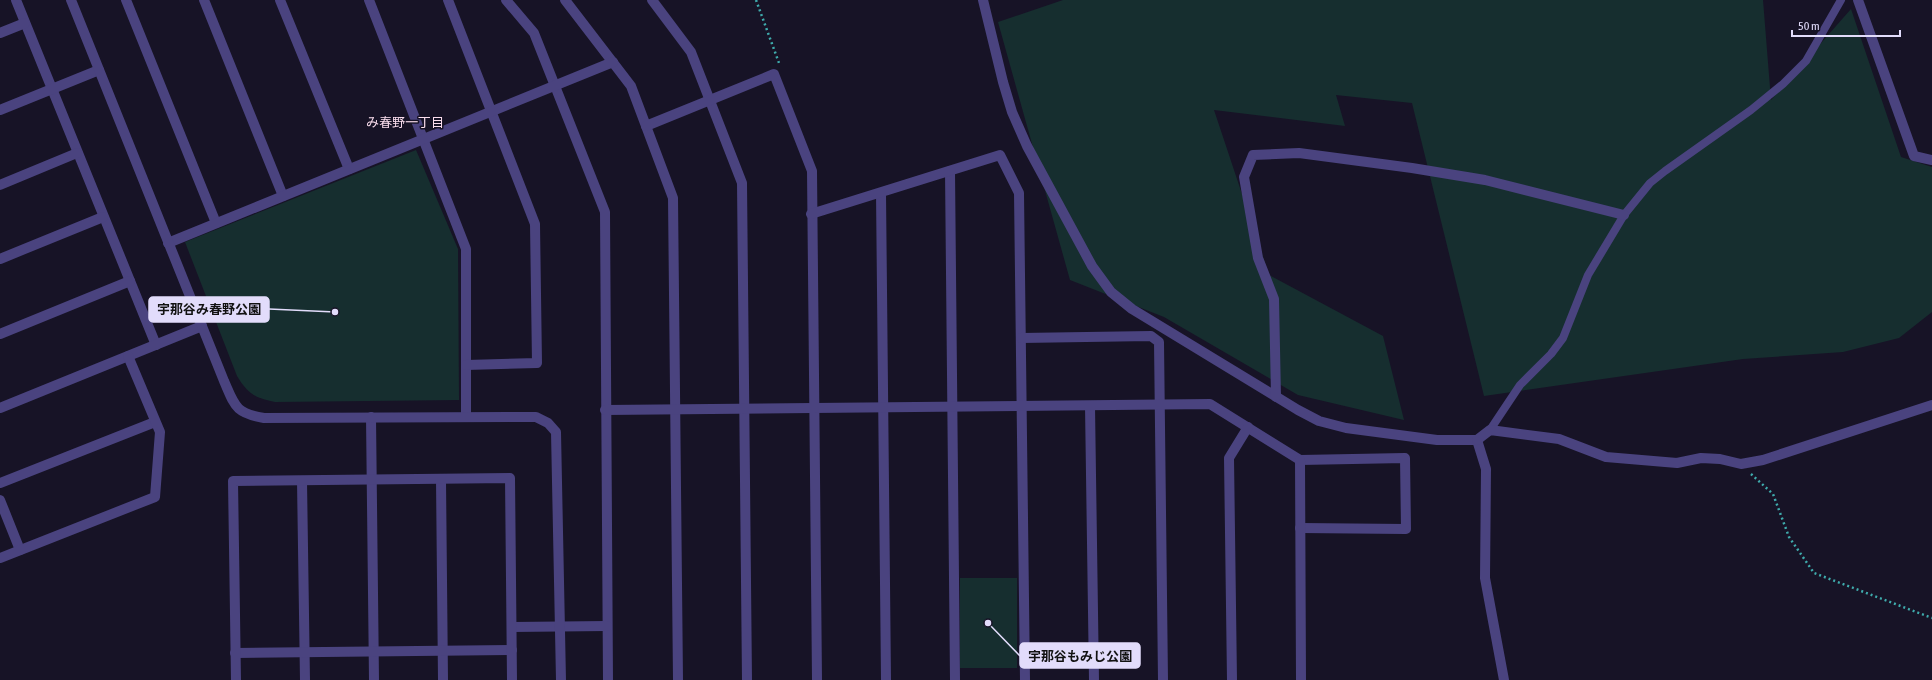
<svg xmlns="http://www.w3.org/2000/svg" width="1932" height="680" font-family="'Asap Condensed','Noto Sans JP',sans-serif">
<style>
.green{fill:#162e2f}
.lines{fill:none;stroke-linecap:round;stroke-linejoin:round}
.path{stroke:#3fabac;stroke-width:2.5;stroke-dasharray:2 3;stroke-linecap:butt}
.service{stroke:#4a437f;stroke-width:8}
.minor{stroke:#4a437f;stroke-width:10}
.tertiary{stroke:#4a437f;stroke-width:10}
.labels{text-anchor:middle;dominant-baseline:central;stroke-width:3;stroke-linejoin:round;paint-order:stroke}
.neighbourhood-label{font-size:13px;fill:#fbdeee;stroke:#171326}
.leader{fill:none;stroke:#e2dcfb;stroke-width:1.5}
.callout-dot{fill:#e2dcfb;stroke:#171326;stroke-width:1.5}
.callout{fill:#e2dcfb;stroke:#e2dcfb;stroke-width:1.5}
.callout-label{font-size:13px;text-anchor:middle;font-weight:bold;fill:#111}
</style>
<rect width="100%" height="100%" fill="#171326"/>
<!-- green -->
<g class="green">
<polygon points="1063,0 1763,0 1771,100 1851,9 1901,157 1932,167 1932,312 1899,338 1843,352 1743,359 1484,396 1412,103 1336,95 1345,126 1214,110 1269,275 1383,336 1404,420 1298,395 1164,317 1070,280 998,22"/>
<path d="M416 150 458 249 459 400 275 402C255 398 248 394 237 376L185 242Z"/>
<rect x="960" y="578" width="57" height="90"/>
</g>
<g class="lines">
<!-- path -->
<g class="path">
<polyline points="756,0 779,63"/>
<polyline points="1751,474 1773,494 1789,537 1814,573 1932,618"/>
</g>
<!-- service -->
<polyline class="service" points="1490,430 1520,385 1551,354 1563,338 1588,275 1624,215 1650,183 1665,171 1751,110 1783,84 1806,61 1841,0"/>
<!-- minor -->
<g class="minor">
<polyline points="16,0 156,345"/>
<polyline points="126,0 216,223"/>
<polyline points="204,0 283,196"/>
<polyline points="280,0 349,169"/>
<polyline points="369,0 466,249 466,417"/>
<polyline points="448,0 535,224 537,363 466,365"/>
<polyline points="506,0 534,33 605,212 608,680"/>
<polyline points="565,0 631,86 673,198 678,680"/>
<polyline points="652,0 691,52 742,183 747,680"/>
<polyline points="983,0 1003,82 1012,112 1027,146 1092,266 1111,292 1132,309 1298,410 1319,421 1346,428 1437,440 1477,440 1486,469 1485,578 1504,680"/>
<polyline points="1858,0 1914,156 1932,160"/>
<polyline points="0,33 25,23"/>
<polyline points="0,110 99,70"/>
<polyline points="646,126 774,74 812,171 817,680"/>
<polyline points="950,171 955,680"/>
<polyline points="0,185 77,153"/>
<polyline points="881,193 886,680"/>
<polyline points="811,214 1000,155 1019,193 1025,680"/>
<polyline points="168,243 613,62"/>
<polyline points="0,259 103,217"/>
<polyline points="0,334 130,281"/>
<polyline points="1021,338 1151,336 1159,342 1163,680"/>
<polyline points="1276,397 1274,299 1258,258 1244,177 1253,155 1299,153 1412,168 1485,180 1624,215"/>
<polyline points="1090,406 1094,680"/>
<polyline points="0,408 202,326"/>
<polyline points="605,410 1210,404 1300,460 1405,458 1406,529 1300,528"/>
<polyline points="371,417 374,680"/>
<polyline points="1477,440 1490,430 1559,439 1606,457 1677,463 1701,458 1720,459 1741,464 1763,460 1932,405"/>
<polyline points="1300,460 1301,680"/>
<polyline points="441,480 443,680"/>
<polyline points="302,481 305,680"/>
<polyline points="0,483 155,422"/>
<polyline points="0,500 20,550"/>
<polyline points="0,558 155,497 160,432 128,356"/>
<polyline points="512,627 607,626"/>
<polyline points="235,653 512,650"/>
<polyline points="236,680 233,481 510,478 512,680"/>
<polyline points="1232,680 1229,458 1248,427"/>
</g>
<!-- tertiary -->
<path class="tertiary" d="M71 0 224 381C235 406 235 413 264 418L536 417 548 423 556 432 561 680"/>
</g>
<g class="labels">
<!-- neighbourhood labels -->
<g class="neighbourhood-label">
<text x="405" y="122">み春野一丁目</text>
</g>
</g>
<!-- callouts -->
<path class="leader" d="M335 312L269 309M988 623L1020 656"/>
<g class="callout-dot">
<circle cx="335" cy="312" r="4"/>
<circle cx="988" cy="623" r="4"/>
</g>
<g class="callout">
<rect x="149" y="297" width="120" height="25" rx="4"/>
<rect x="1020" y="643" width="120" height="25" rx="4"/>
</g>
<g class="callout-label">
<text x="209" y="314">宇那谷み春野公園</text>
<text x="1080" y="661">宇那谷もみじ公園</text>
</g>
<!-- scale -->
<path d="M1792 30v6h108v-6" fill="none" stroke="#e2dcfb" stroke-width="2"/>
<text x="1798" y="30" font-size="12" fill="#e2dcfb" stroke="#171326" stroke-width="3" paint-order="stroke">50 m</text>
</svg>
